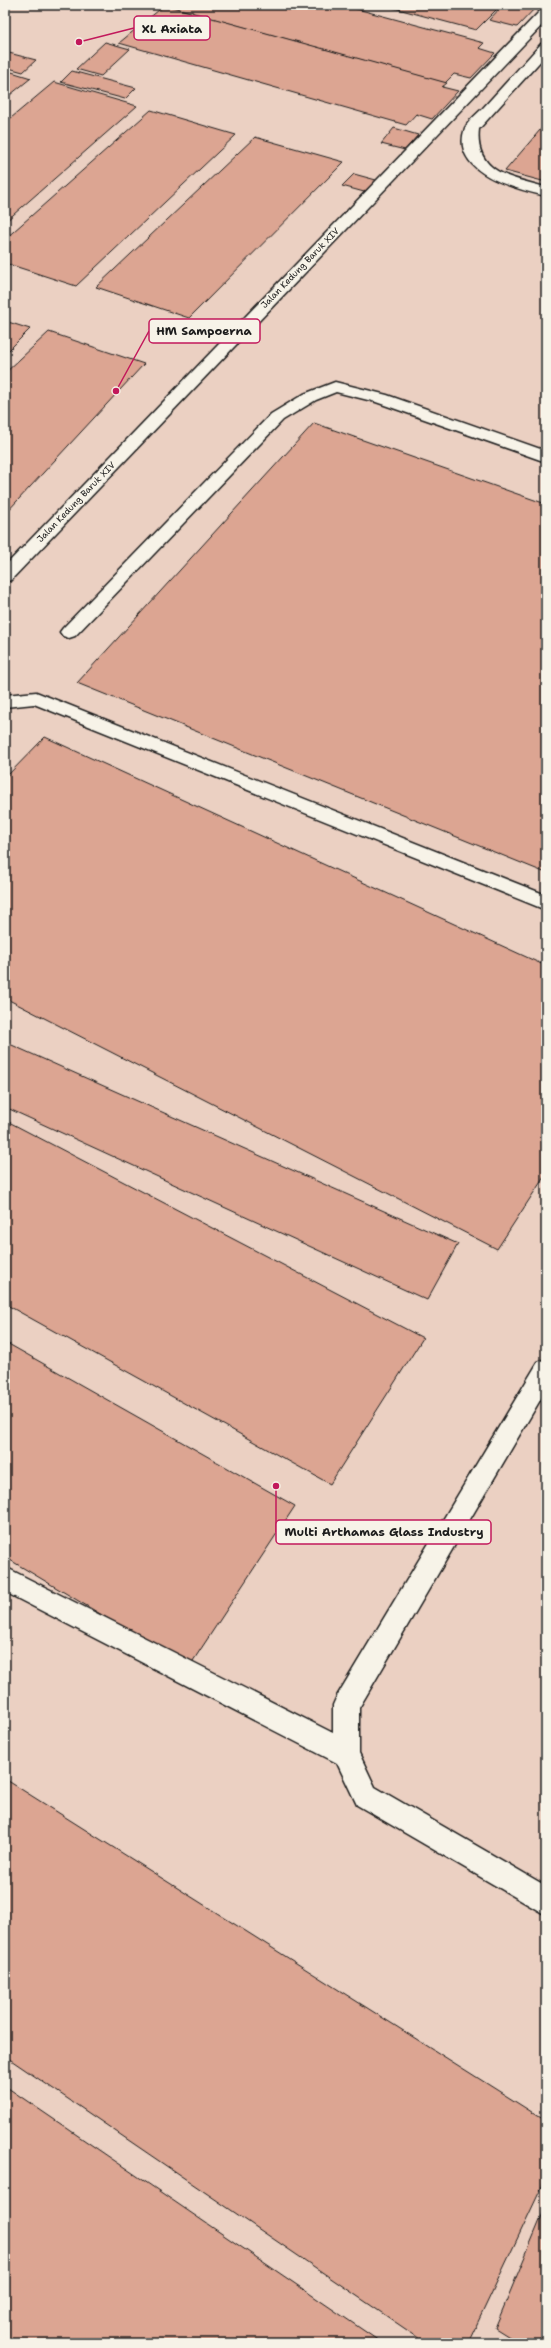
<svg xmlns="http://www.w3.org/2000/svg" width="551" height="2348" font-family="'Shantell Sans',sans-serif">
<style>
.built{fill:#ebd0c2}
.building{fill:#dca592;stroke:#1c1c1c}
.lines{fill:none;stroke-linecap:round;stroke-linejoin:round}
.lane-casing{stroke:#1c1c1c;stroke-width:3}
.lane{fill:#f7f3e8;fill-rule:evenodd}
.labels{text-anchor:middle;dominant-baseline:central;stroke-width:3.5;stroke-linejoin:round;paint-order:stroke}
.far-street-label{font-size:9px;fill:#1c1c1c;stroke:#f7f3e8}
.leader{fill:none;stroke:#c2185b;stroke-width:1.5}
.callout-dot{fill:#c2185b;stroke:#f7f3e8;stroke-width:1.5}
.callout{fill:#f7f3e8;stroke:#c2185b;stroke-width:1.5}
.callout-label{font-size:12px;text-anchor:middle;font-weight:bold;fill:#1c1c1c}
</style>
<rect width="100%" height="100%" fill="#f2e3d7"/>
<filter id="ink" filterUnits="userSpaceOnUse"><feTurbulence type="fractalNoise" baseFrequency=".025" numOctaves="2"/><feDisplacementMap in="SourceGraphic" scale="8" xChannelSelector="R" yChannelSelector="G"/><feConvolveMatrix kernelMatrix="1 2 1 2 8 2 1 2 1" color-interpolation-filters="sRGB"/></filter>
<g filter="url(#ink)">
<!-- built -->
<rect class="built" x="5" y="5" width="541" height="2338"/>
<!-- building -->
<g class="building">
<polygon points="164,5 342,5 484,43 479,48 495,53 471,78 454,74 445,83"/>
<polygon points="165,5 447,83 442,87 458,91 432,119 416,114 406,125 119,43"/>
<polygon points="383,5 501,5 476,30"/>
<polygon points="503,5 538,5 517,27 489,20"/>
<polygon points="105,42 130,49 101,76 76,69"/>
<polygon points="5,52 36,60 23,72 5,67"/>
<polygon points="5,70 31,78 5,99"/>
<polygon points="72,71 136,88 125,99 61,82"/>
<polygon points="54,82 137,106 5,222 5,123"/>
<polygon points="151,110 236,135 76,286 5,263 5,239"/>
<polygon points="546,123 546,182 505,171"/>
<polygon points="394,128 418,135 405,150 381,144"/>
<polygon points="255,137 344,162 189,318 96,287"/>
<polygon points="354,174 376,180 364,192 342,186"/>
<polygon points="5,321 30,329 5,354"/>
<polygon points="49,332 144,364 5,514 5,373"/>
<polygon points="314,423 546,504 546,873 77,683"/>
<polygon points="45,737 546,966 546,1174 497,1249 5,998 5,778"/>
<polygon points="5,1042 458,1244 427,1300 5,1107"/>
<polygon points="5,1120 423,1338 330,1484 5,1304"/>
<polygon points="5,1342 295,1506 189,1667 5,1557"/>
<polygon points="5,1779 546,2121 546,2178 468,2343 426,2343 5,2056"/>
<polygon points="5,2086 382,2343 5,2343"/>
<polygon points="546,2206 546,2343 519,2343 495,2328"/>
</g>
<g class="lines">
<!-- lane casing -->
<g class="lane-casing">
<g id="lane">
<polygon points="546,9 546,21 11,580 5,582 5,566 541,10"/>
<path d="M546 43V55L479 129C474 173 512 178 546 187V196C516 189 449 173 465 128 468 121 478 113 483 108 503 86 522 65 541 44Z"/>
<polygon points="335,382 387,395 546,451 546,462 376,402 336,392 316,400 283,420 75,636 69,638 63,636 60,632 63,628 271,414 304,394"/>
<polygon points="36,692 546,895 546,910 34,704 5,707 5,695"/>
<polygon points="546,1359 546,1390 359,1708 359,1753 375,1787 546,1886 546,1915 357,1805 337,1763 5,1592 5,1567 333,1733 333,1705 337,1696 538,1362"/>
</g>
</g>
<!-- lane -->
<use href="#lane" class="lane"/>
</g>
</g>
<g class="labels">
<!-- far-street labels -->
<g class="far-street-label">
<text transform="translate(300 268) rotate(-46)">Jalan Kedung Baruk XIV</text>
<text transform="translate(76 502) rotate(-46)">Jalan Kedung Baruk XIV</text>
</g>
</g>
<!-- callouts -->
<path class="leader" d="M79 42L134 28M116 391L149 331M276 1486L276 1532"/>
<g class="callout-dot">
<circle cx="79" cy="42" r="4"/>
<circle cx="116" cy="391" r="4"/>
<circle cx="276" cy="1486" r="4"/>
</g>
<g class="callout">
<rect x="134" y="16" width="76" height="24" rx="4"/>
<rect x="149" y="319" width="111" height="24" rx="4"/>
<rect x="276" y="1520" width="215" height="24" rx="4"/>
</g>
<g class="callout-label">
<text x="172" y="33">XL Axiata</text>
<text x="204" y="335">HM Sampoerna</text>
<text x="384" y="1536">Multi Arthamas Glass Industry</text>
</g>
<!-- margin -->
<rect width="551" height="2348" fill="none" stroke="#f7f3e8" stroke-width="20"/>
<rect x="10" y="10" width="531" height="2328" fill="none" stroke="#1c1c1c" stroke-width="1.5" filter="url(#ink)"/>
</svg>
